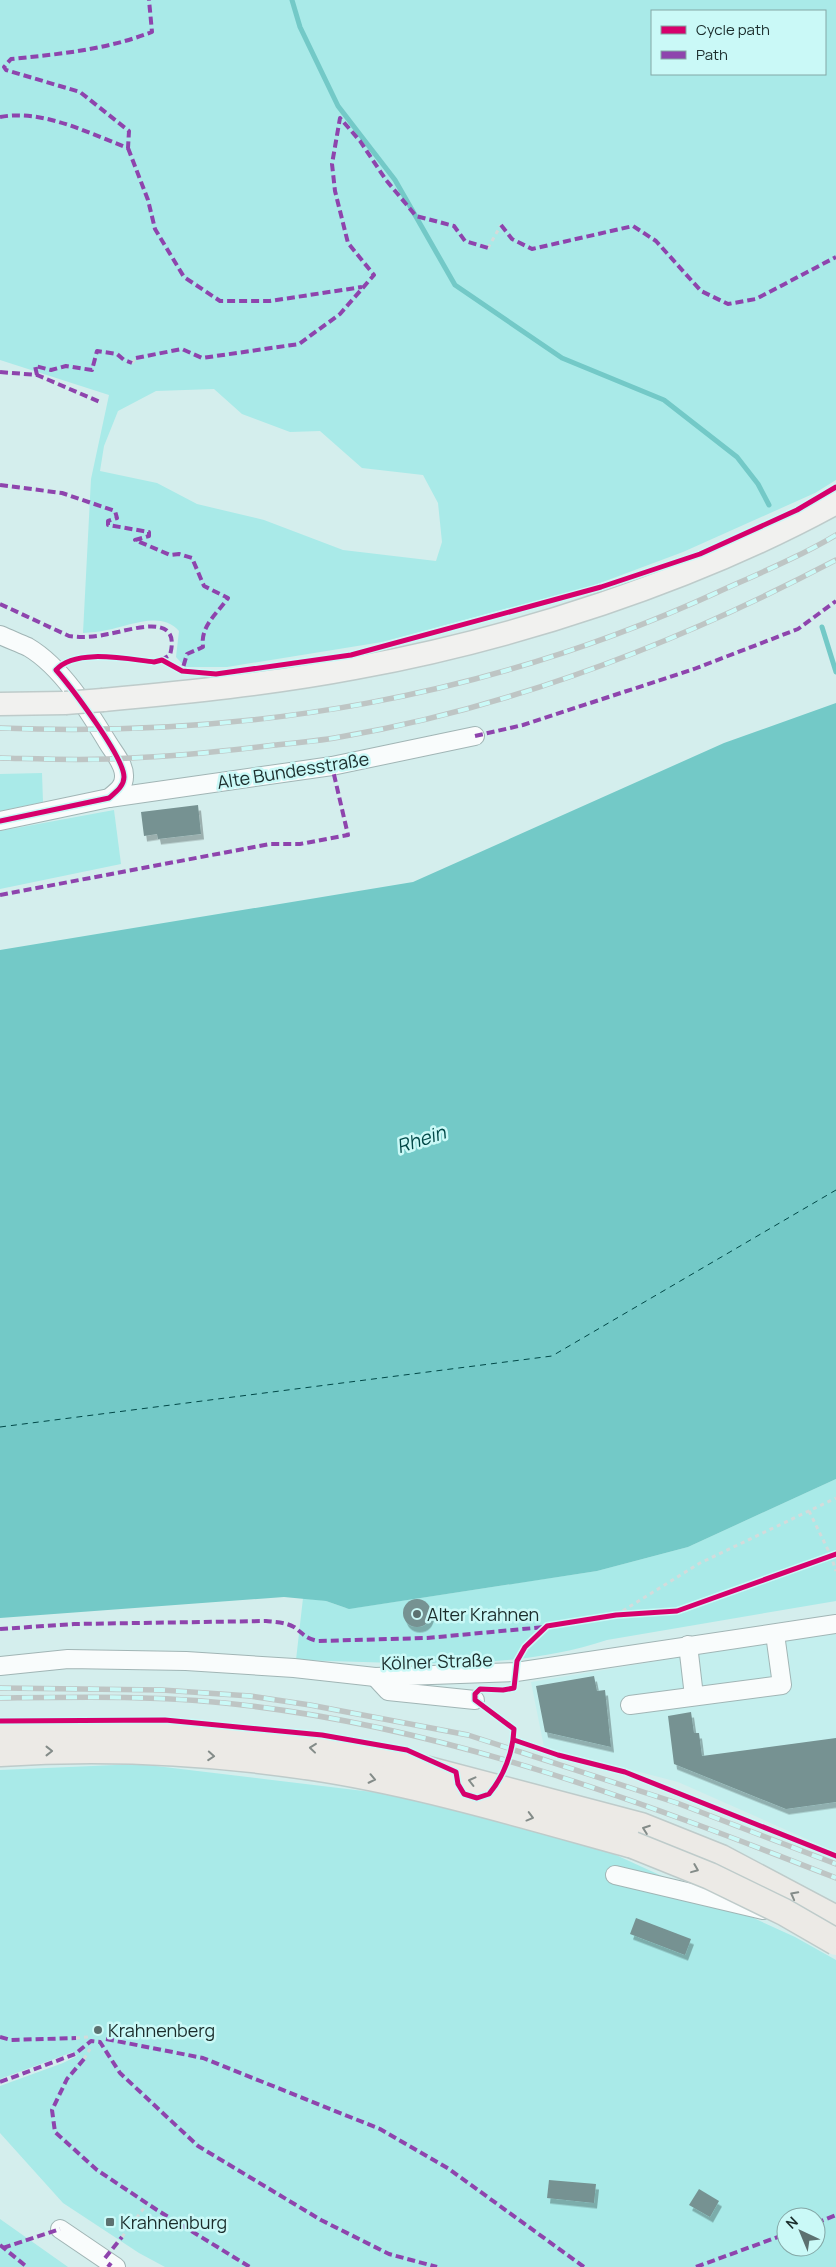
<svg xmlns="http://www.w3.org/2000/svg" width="836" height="2267" font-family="Manrope,sans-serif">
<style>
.built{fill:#c4efee}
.green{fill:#a9eae8;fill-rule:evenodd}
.water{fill:#73c9c7}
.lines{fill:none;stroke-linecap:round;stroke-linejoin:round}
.stream{stroke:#73c9c7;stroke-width:5}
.ferry{stroke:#014847;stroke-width:1;stroke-dasharray:6 5;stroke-linecap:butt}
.building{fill:#769292;filter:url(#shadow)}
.minor-casing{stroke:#a1b5b5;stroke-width:20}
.major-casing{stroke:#becbca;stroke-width:25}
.highway-casing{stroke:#becbca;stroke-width:29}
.path{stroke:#d4dbdb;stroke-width:3;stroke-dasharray:4 4;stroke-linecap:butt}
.minor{stroke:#f9fcfc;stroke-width:18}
.major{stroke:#f1f1ef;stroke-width:22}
.highway{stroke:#eceae6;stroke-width:26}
.rail-casing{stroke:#bec5c4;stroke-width:5.5}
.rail{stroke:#caf9f7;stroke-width:4;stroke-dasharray:11;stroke-linecap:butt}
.major-bridge-casing{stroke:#becbca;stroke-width:25;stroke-linecap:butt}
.highway-bridge-casing{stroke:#becbca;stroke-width:29;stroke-linecap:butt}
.major-bridge{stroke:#f1f1ef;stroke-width:22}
.highway-bridge{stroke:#eceae6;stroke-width:26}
.quiet{stroke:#8e44ad;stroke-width:4;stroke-dasharray:8 4;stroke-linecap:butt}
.cycleway-casing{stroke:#caf9f7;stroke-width:8}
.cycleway{stroke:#d6006c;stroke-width:5}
.oneway{stroke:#848c89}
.poi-dot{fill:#5c7170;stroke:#caf9f7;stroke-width:2}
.labels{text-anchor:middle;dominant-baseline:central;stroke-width:5;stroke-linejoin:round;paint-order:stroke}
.street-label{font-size:18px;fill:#1b2d2c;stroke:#caf9f7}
.poi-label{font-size:18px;fill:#1b2d2c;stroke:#caf9f7;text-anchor:start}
.water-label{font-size:19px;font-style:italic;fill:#014847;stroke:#caf9f7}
</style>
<defs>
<filter id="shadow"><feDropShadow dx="3" dy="5.5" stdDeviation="0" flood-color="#0004"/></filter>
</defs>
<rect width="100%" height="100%" fill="#d4eeed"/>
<!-- built -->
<polygon class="built" points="836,1624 836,1852 678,1782 544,1747 531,1682 730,1649"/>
<!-- green -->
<g class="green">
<path d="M0 0H836V480L815 493 683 552 592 586 382 642 227 667H185L176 657 179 631C161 610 129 626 107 630 99 632 91 632 83 633L91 479 109 395 0 360ZM825 11V74H652V11ZM214 389 242 414 290 432 320 431 362 468 423 475 438 503 442 542 436 561 343 550 264 520 197 504 157 483 100 471 104 446 118 411 156 391Z"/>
<polygon points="42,773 43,802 0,811 0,774"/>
<polygon points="114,810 121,864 0,889 0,831"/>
<path d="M836 1479V1601L607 1640C507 1673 399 1662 296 1660L303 1598 326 1601 346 1608H354L597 1571 688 1547Z"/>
<path d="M139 1764 422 1798 605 1850 795 1937 836 1960V2267H165L139 2253 63 2203 0 2133V2086L63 2063 77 2056 73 2052 0 2079V1770ZM786 2217H816V2247H786Z"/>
<polygon points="0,2219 68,2267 0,2267"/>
</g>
<!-- water -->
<polygon class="water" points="836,703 836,1479 688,1547 597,1571 349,1609 326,1601 284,1597 0,1618 0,950 413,882 724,743"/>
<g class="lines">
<!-- stream -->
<g class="stream">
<polyline points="292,0 300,27 338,106 395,180 455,285 562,358 664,400 737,457 758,484 769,505"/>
<polyline points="822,627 836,672"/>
</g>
<!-- ferry -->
<polyline class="ferry" points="0,1427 552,1356 836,1190"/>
</g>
<!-- building -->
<g class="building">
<polygon points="198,805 201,834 158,839 157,834 144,836 141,812"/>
<circle cx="417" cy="1613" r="14"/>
<polygon points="594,1676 597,1691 605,1690 611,1747 545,1732 536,1686"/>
<polygon points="691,1712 694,1733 699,1733 702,1756 836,1738 836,1802 786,1809 674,1764 668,1716"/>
<polygon points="636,1918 691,1939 685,1955 630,1934"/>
<polygon points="549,2180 596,2184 594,2203 547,2198"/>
<polygon points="699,2189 719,2201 710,2217 689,2205"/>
</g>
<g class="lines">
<!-- minor casing -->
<g class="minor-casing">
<g id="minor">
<path d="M0 635C9 639 19 643 28 647 62 667 88 710 108 743 114 753 125 765 124 777 124 787 116 792 109 798L0 821"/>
<polyline points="109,798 332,766 475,736"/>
<polyline points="688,1645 694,1696"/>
<polyline points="0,1666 68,1659 186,1661 294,1668 375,1677 516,1672 836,1624"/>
<polyline points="375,1677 388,1691 475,1700"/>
<polyline points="630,1705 782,1685 775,1634"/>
<polyline points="615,1875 763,1910"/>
<polyline points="60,2229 116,2267"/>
</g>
</g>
<!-- major casing -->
<g class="major-casing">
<g id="major">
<path d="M103 700C187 692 271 684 355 668 514 639 694 581 836 503"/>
<polyline points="0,704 65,703"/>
</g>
</g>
<!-- highway casing -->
<g class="highway-casing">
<g id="highway">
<polyline points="0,1733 111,1732 217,1737 327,1749 417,1767 641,1826 721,1858 836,1919"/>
<path d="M0 1753C107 1746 219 1752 325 1769 429 1786 531 1817 633 1845"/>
</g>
</g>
<!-- path -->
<g class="path">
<polyline points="488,248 501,225"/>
<polyline points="132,363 136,358"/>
<polyline points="809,1511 831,1556 836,1571"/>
<polyline points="616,1615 700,1563 836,1498"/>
<polyline points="76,2038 88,2037"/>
<polyline points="84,2059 90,2049"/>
<polyline points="122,2237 147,2204"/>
</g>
<!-- minor -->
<use href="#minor" class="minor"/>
<!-- major -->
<use href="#major" class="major"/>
<!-- highway -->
<use href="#highway" class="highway"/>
<!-- rail casing -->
<g class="rail-casing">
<g id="rail">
<path d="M0 728C251 738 489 697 718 592 758 574 799 557 836 535"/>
<path d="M0 758C44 759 88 761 131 758 179 756 227 751 275 745 296 743 318 741 340 737 514 707 680 642 836 560"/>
<polyline points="0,1688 162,1690 250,1696 310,1705 468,1735 677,1803 836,1864"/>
<path d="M0 1698C83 1697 168 1695 251 1706 456 1731 645 1803 836 1878"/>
</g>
</g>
<!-- rail -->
<use href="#rail" class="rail"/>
<!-- major-bridge casing -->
<g class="major-bridge-casing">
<polyline id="major-bridge" points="65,703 103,700"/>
</g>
<!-- highway-bridge casing -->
<g class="highway-bridge-casing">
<polyline id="highway-bridge" points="633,1845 710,1876 784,1912 836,1942"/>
</g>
<!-- major-bridge -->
<use href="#major-bridge" class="major-bridge"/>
<!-- highway-bridge -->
<use href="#highway-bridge" class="highway-bridge"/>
<!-- quiet -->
<g class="quiet">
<path d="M0 117C43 109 88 133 128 148L129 131 80 92 6 70 4 67 11 59C60 54 105 50 152 32L149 0"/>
<polyline points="128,148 148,200 155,229 184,277 220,301 270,301 362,287"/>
<polyline points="501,225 512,239 532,249 633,226 656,241 701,291 728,304 756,299 836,257"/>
<polyline points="136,358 182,349 202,358 299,344 340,314 374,275 348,243 335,191 332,164 340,118 360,141 386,180 416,216 454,226 465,241 488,248"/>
<polyline points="0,372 37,375 100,402"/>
<polyline points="37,375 35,366 51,370 66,366 92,370 97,351 117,354 124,360 132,363"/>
<path d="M0 485 62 493 115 511 117 518 108 521V525L149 532V536L135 540 170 555 179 554 192 558 204 586 228 598C217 614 200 626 203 647L187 654 182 671"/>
<path d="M0 604 69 636C82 638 95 637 108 634 132 630 182 611 170 655L159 661"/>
<polyline points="475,736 523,725 694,669 798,629 836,601"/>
<polyline points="0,895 270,844 300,844 348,835 332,766"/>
<path d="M0 1629 74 1624 266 1621C275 1622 285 1622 294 1627 304 1634 304 1638 318 1641L427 1638 545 1627"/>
<polyline points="0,2037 11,2040 76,2038"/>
<polyline points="106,2039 203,2058 380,2129 449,2169 584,2267"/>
<polyline points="84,2059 67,2079 52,2110 55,2132 97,2170 157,2210 250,2267"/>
<polyline points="0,2082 75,2054 91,2041 100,2042 120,2073 198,2146 321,2220 389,2254 437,2267"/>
<polyline points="816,2223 836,2215"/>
<polyline points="0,2245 27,2267"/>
<polyline points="3,2248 60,2229"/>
<polyline points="105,2258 122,2237"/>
<polyline points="108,2267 111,2263"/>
<polyline points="696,2267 786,2234"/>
</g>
<!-- cycleway casing -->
<g class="cycleway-casing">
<g id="cycleway">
<path d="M0 821 109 798C116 792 124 786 124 777 124 757 71 687 56 670 75 648 127 659 154 662L162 660 182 671 216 674 351 655 601 587 700 554 797 510 836 487"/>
<path d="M0 1721 165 1720 322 1735 407 1750 456 1772 458 1784 464 1794 477 1798 489 1794C504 1776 513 1752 514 1729L475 1700V1694L480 1689 503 1690 514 1688 517 1661 525 1647 547 1626 616 1615 677 1611 836 1554"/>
<polyline points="514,1740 558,1755 625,1772 836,1856"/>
</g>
</g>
<!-- cycleway -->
<use href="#cycleway" class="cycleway"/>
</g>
<!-- one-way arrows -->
<defs><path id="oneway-chevron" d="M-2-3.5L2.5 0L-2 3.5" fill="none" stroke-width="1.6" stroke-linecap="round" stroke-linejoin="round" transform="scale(1.25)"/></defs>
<g class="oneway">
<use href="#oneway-chevron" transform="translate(313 1748) rotate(-174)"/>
<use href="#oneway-chevron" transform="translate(49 1751)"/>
<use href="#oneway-chevron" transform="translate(211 1756) rotate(4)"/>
<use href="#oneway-chevron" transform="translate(372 1779) rotate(12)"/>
<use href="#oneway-chevron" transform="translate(472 1781) rotate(-166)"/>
<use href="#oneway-chevron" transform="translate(530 1817) rotate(15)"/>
<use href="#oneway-chevron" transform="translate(646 1829) rotate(-160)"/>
<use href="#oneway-chevron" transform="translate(695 1869) rotate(22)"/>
<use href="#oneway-chevron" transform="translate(794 1895) rotate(-152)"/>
</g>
<!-- markers -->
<g class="poi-dot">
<circle cx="417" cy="1614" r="5"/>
<circle cx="98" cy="2030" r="5"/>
<rect x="105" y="2217" width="10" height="10" rx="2.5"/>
</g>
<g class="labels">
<!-- street labels -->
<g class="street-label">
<text transform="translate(293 770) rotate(-9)">Alte Bundesstraße</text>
<text transform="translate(437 1661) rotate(-2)">Kölner Straße</text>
</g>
<!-- poi labels -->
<g class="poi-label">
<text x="427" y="1614">Alter Krahnen</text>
<text x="108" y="2030">Krahnenberg</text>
<text x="120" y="2222">Krahnenburg</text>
</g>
<!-- water labels -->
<g class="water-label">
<text transform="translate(421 1139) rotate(-18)">Rhein</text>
</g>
</g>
<!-- legend -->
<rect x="651" y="10" width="175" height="65" fill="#caf9f7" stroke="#84a7a6"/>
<rect x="661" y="26" width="25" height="8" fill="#d6006c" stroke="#84a7a6"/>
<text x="696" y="35" font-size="15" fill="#1b2d2c">Cycle path</text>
<rect x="661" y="51" width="25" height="8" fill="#8e44ad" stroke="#84a7a6"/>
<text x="696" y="60" font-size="15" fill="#1b2d2c">Path</text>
<!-- north arrow -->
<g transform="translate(801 2232) rotate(316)"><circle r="24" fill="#caf9f7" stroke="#84a7a6"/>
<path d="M0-4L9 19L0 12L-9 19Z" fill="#5c7170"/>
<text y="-8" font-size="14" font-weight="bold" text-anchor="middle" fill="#1b2d2c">N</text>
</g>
</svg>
